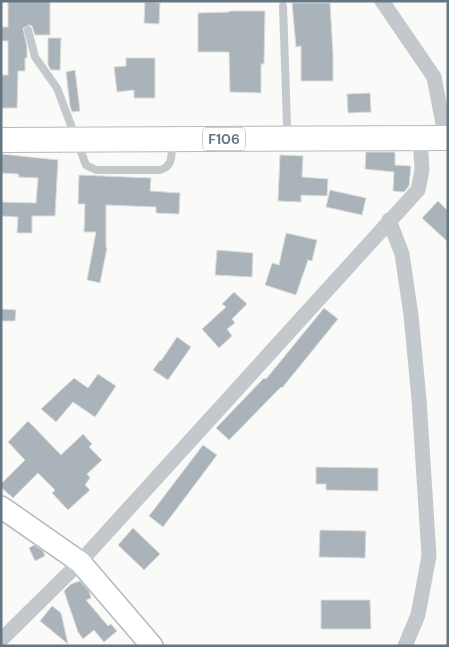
<svg xmlns="http://www.w3.org/2000/svg" width="449" height="647" font-family="'DM Sans',sans-serif">
<style>
.building{fill:#aab3b9;stroke:#dcdcda}
.lines{fill:none;stroke-linecap:round;stroke-linejoin:round}
.secondary-casing{stroke:#b3babf;stroke-width:24}
.primary-casing{stroke:#b5babe;stroke-width:26}
.lane{stroke:#c3c8cc;stroke-width:8}
.street{stroke:#c3c8cc;stroke-width:15}
.secondary{stroke:#fff;stroke-width:21}
.primary{stroke:#fff;stroke-width:24}
.labels{text-anchor:middle;dominant-baseline:central;stroke-width:5;stroke-linejoin:round;paint-order:stroke}
.shield{fill:#fff;stroke:#939fa8;stroke-width:1}
.shield-label{font-size:14px;font-weight:bold;fill:#657683}
</style>
<rect width="100%" height="100%" fill="#fafaf8"/>
<!-- building -->
<g class="building">
<polygon points="8,1 50,1 50,35 35,35 32,26 29,25 23,28 27,47 27,58 25,58 25,71 18,71 17,108 1,108 1,75 8,75 8,41 1,41 1,27 8,27"/>
<polygon points="145,2 160,3 159,24 144,23"/>
<polygon points="292,3 330,3 333,54 333,81 301,81 301,46 296,47"/>
<polygon points="230,11 265,11 264,64 261,64 261,93 230,92 229,52 198,52 198,13 229,12"/>
<polygon points="48,38 61,38 60,70 51,70 48,65"/>
<polygon points="126,58 155,58 155,98 134,98 134,90 117,92 114,67 126,66"/>
<polygon points="75,70 80,111 72,112 70,106 66,72"/>
<polygon points="370,93 371,112 348,113 347,94"/>
<polygon points="366,152 395,152 395,165 411,166 409,186 404,192 393,191 394,172 365,169"/>
<polygon points="1,154 58,160 55,216 32,216 32,233 17,233 18,217 1,216 1,202 36,203 38,178 18,177 19,174 1,173"/>
<polygon points="280,155 303,156 302,177 328,179 327,196 301,195 301,202 278,201"/>
<polygon points="79,175 151,178 150,191 180,193 179,214 156,213 156,207 106,205 106,247 107,248 100,283 87,280 96,232 84,232 85,204 78,204"/>
<polygon points="330,190 366,198 362,215 326,207"/>
<polygon points="438,201 448,211 448,242 422,218"/>
<polygon points="286,233 317,240 312,261 308,260 296,295 265,285 272,263 279,265"/>
<polygon points="217,250 253,253 252,277 215,275"/>
<polygon points="234,292 247,304 232,319 235,323 227,329 232,336 219,348 202,329 226,307 222,304"/>
<polygon points="324,308 338,319 282,388 281,387 229,440 216,428 264,378 266,379"/>
<polygon points="1,309 16,310 15,321 1,321"/>
<polygon points="177,337 191,347 168,380 153,370 160,360 161,361"/>
<polygon points="98,374 116,386 95,417 73,402 56,422 41,409 74,378 88,388"/>
<polygon points="28,421 61,455 83,434 92,444 89,447 102,460 87,474 90,478 85,485 90,490 68,510 52,493 55,490 38,473 13,498 1,487 1,484 25,460 8,442"/>
<polygon points="203,445 217,455 163,527 149,516"/>
<polygon points="316,467 378,468 378,491 326,490 326,484 316,484"/>
<polygon points="133,528 160,554 144,570 118,545"/>
<polygon points="320,530 366,531 365,558 319,557"/>
<polygon points="34,545 43,551 45,556 35,561 29,548"/>
<polygon points="80,581 89,591 91,598 86,600 108,626 111,624 117,631 104,642 94,630 83,639 78,632 64,591 71,584"/>
<polygon points="321,600 370,600 371,629 321,629"/>
<polygon points="52,606 61,613 68,644 40,621"/>
</g>
<g class="lines">
<!-- secondary casing -->
<g class="secondary-casing">
<polyline id="secondary" points="1,507 80,562 152,646"/>
</g>
<!-- primary casing -->
<g class="primary-casing">
<polyline id="primary" points="1,140 448,138"/>
</g>
<!-- lane -->
<g class="lane">
<polyline points="283,6 287,124"/>
<path d="M28 30 35 57 57 88 86 165 96 170H160C174 166 171 155 172 143"/>
</g>
<!-- street -->
<g class="street">
<polyline points="382,1 434,77 443,124"/>
<polyline points="389,220 402,254 411,315 419,399 429,556 418,615 405,646"/>
<polyline points="1,640 80,562 418,190 422,170 420,138"/>
</g>
<!-- secondary -->
<use href="#secondary" class="secondary"/>
<!-- primary -->
<use href="#primary" class="primary"/>
</g>
<g class="labels">
<!-- shield labels -->
<rect class="shield" x="203" y="127.5" width="42" height="23" rx="4"/>
<g class="shield-label">
<text x="224" y="139">F106</text>
</g>
</g>
<!-- border -->
<rect width="449" height="647" fill="none" stroke="#657683" stroke-width="5"/>
</svg>
